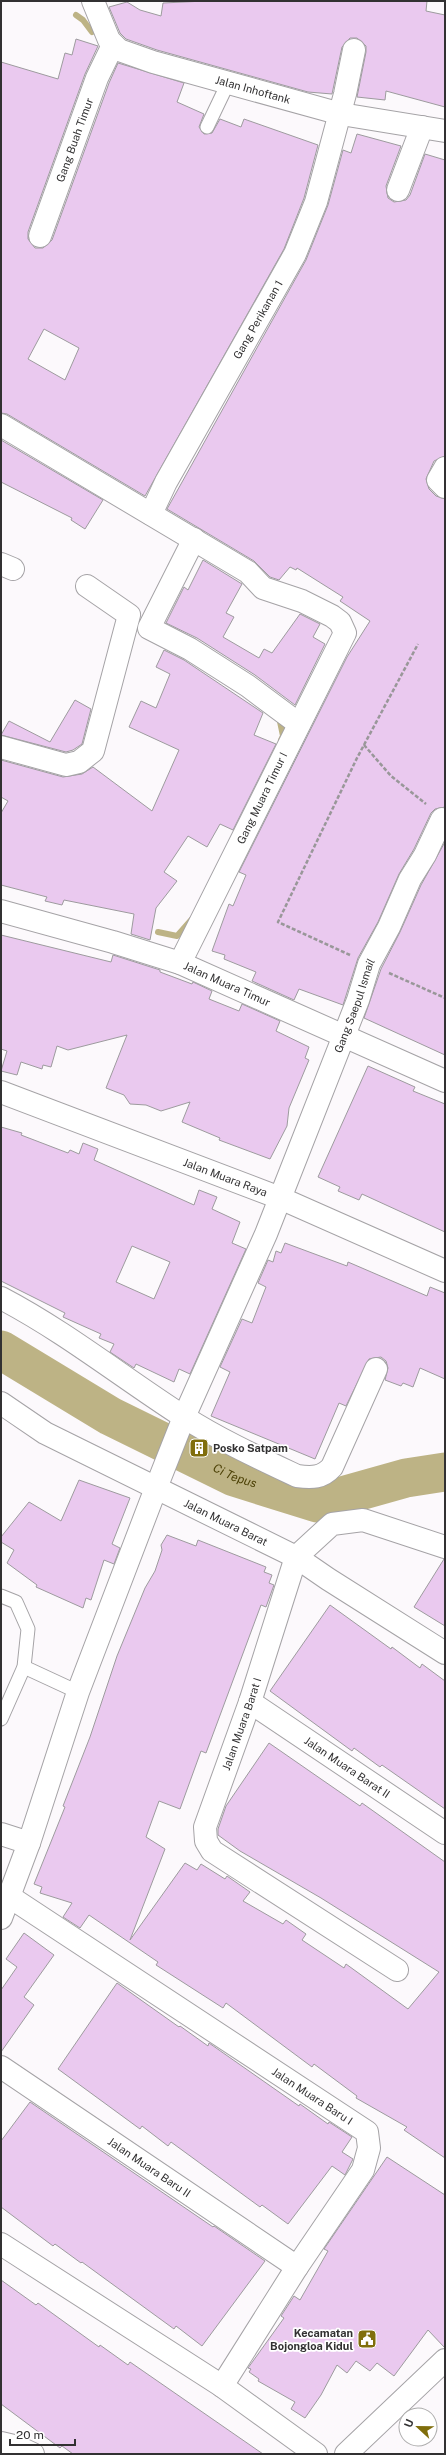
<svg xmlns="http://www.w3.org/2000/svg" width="446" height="2455" font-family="'Public Sans',sans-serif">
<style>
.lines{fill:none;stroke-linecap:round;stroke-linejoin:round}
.stream{stroke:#bdb385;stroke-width:6}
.river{stroke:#bdb385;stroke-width:39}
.building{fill:#eac9ef;stroke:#9d9b9e;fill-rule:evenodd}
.lane-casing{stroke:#a5a3a6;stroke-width:15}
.street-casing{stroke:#a5a3a6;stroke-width:24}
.secondary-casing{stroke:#a5a3a6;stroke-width:24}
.primary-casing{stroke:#a5a3a6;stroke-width:24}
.path{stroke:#999799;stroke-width:2.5;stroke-dasharray:4 2;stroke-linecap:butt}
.lane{stroke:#fff;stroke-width:13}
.street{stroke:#fff;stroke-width:22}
.secondary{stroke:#fff;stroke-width:22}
.primary{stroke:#fff;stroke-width:22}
.labels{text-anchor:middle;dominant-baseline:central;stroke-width:3.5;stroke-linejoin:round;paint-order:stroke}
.street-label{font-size:11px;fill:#323132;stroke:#fff}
.poi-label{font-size:11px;font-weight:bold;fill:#323132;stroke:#fff;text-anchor:start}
.water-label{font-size:12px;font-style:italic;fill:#4d4207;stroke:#fff}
</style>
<rect width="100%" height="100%" fill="#fcf9fc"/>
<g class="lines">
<!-- stream -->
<g class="stream">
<polyline points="76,15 83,20 92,32"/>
<polyline points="279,717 283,736 281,740"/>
<polyline points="158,932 177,936 192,919"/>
</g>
<!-- river -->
<path class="river" id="s1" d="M1 1350 110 1416 234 1477 317 1503 406 1478 445 1472"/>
</g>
<!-- building -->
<g class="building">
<polygon points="205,1 427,1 426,11 445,15 445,107 386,91 385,100 357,97 366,52 366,46 357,38 350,38 342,47 332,94 308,92 157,50 126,39 120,33 109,7 127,2 140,10 161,16 163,3"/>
<path d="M76 39 98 46 85 74 28 232V239L35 248H43L52 240 109 83 118 63 184 83 177 102 204 114 199 127 204 134 212 133 220 119 241 127 244 119 318 145 304 198 284 249 145 496 7 414 1 413V62L58 79 65 53 72 55ZM44 329 79 348 65 380 28 359Z"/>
<polygon points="357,134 401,146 386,186 388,198 394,202 406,200 410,195 425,154 445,160 445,456 434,461 426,479 429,489 436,496 445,499 445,807 435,809 431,813 414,849 399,874 378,922 358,958 343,1005 299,989 294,1000 252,981 256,972 224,959 225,955 212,951 229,904 233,906 246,875 239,872 347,657 370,621 340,601 343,597 297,568 296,570 290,567 279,580 270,577 254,561 167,509 306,260 328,205 343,150 351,153"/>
<polygon points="1,440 103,500 85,529 71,520 72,518 1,482"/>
<polygon points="203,560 242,584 226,613 234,617 223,637 259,658 264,649 272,653 300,614 320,624 313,637 325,644 295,705 255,675 197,638 166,623 184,587 188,590"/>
<polygon points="164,650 184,660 263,713 254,735 276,744 233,830 220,824 207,847 188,836 164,872 177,881 156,908 150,940 131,934 134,914 64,900 62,905 45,901 47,897 1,885 1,813 8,801 1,797 1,760 63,777 82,774 93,767 152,811 179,750 129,727 141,701 156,708 170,674 156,667"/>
<polygon points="75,700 91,709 82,744 73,750 66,752 1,735 9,721 50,742"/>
<polygon points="445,842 445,1055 364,1018 381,969 400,932 421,885"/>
<polygon points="1,935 111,962 113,955 160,970 160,972 192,984 193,982 212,991 209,999 239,1011 242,1004 280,1021 276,1031 309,1047 305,1058 309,1060 289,1108 287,1126 270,1159 219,1140 220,1138 182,1122 190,1102 161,1111 146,1105 130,1104 124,1095 106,1088 127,1035 68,1050 57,1046 51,1067 43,1065 42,1069 21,1062 17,1075 1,1071 7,1051 1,1049"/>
<polygon points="368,1066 415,1087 413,1091 445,1104 445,1232 362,1194 359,1200 338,1191 340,1187 318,1177"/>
<path d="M1 1127 22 1133 21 1135 68 1153 70 1150 79 1154 83 1143 98 1149 94 1160 194 1205 199 1190 217 1197 212 1209 240 1222 232 1243 246 1249 190 1374 179 1369 174 1382 136 1364 134 1368 110 1352 114 1344 99 1338 101 1334 63 1317 65 1313 1 1281ZM132 1246 170 1262 154 1299 116 1282Z"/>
<polygon points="285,1243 347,1266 348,1262 427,1296 430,1287 445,1293 445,1379 420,1368 413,1387 403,1383 401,1386 385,1380 388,1368 386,1361 381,1357 369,1359 346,1406 339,1403 315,1459 211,1416 230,1372 220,1367 242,1319 252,1323 266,1287 258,1283 268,1260 273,1262 276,1251 281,1253"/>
<polygon points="79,1480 130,1498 112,1544 120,1548 114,1564 104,1560 91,1600 86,1598 83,1608 36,1587 37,1585 7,1563 14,1550 1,1542 1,1537 29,1502 61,1521"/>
<polygon points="167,1535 196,1546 198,1540 266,1567 264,1572 272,1575 269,1583 274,1585 266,1607 261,1605 206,1753 201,1751 180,1809 159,1801 146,1837 165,1849 130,1940 185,1863 197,1870 201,1864 225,1879 227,1876 250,1892 243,1901 283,1924 286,1920 306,1934 302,1940 344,1968 346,1964 408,2009 439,1972 321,1898 240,1851 218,1835 218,1829 226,1806 269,1743 360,1806 362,1803 445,1862 445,2158 404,2130 407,2127 356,2098 357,2096 314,2064 312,2067 226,2003 223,2008 156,1965 158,1962 89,1915 80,1928 63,1917 72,1903 40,1893 42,1887 34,1884 65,1807 63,1806 90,1737 117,1656 145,1588 155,1571 162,1550 161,1545"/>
<polygon points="444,1559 445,1559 445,1626 414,1607"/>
<polygon points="330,1605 391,1649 392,1647 420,1668 422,1664 445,1681 445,1809 382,1765 380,1767 354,1748 352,1751 270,1691"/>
<polygon points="24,1933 54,1955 24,1997 34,2005 1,2052 1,1990 17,1967 6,1959"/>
<polygon points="117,1983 179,2027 180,2026 208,2046 209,2043 299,2106 300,2104 328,2124 329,2122 352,2137 342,2152 353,2159 345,2175 332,2166 288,2224 262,2205 260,2207 171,2142 168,2146 142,2126 140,2129 58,2069"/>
<polygon points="30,2102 213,2227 214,2226 265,2261 202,2346 176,2326 174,2329 82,2262 81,2263 55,2244 53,2246 1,2207 1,2141"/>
<polygon points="387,2157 445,2195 445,2348 428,2330 394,2376 377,2363 370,2371 356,2361 347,2373 337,2365 321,2395 305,2418 291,2409 295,2402 258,2381 259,2379 249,2372 251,2369 248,2368 284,2318 281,2316 294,2296 300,2300 328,2251 324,2249"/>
<polygon points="1,2280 36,2305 38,2303 99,2347 100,2345 128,2365 130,2362 263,2454 73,2454 62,2446 60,2448 1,2404"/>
</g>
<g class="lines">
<!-- lane casing -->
<g class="lane-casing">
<g id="lane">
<polyline points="207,127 228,83"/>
<polyline points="1,1596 16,1602 28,1629 24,1667 1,1719"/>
<polyline points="24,1667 78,1692"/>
</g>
</g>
<!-- street casing -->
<g class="street-casing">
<g id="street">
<polyline points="398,190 422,127"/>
<path id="s2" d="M40 236 97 78 113 45"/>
<polyline points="1,425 248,572 263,588 302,601 332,616 340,622 345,633 180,963"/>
<polyline points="445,468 438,480 445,487"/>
<path id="s3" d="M151 514 166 482 295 254 316 202 345 94 354 50"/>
<polyline points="194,539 149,628 190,649 248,686 299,724"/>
<polyline points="1,564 13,569"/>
<polyline points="1,747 66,765 79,762 93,751 129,615 87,586"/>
<path id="s4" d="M1 911 113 942 180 963 445 1081"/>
<path id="s5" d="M1 1092 280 1198 445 1271"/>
<path d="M1 1298C66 1332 123 1378 184 1417 220 1440 259 1458 297 1476 312 1478 322 1478 332 1467L376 1369"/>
<path id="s6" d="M1 1403 45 1433 296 1557 328 1579 445 1653"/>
<path id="s7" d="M250 1702 445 1833"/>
<polyline points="1,1834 29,1843"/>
<path id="s8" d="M10 1897 367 2132 369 2148 363 2170 297 2267 222 2386"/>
<path id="s9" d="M1 1918 29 1843 78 1692 156 1488 184 1417 266 1234 358 1000 369 964 389 927 410 879 425 855 442 819 445 820"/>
<path id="s10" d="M397 1970 212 1851 206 1841 205 1827 250 1702 296 1557 332 1524 363 1520 445 1547"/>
<path id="s11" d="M1 2067 297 2267"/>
<polyline points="1,2244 222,2386 316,2454"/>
<polyline points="346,2454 445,2360"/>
</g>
</g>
<!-- secondary casing -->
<g class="secondary-casing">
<g id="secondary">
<path id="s12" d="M93 1 109 40 119 50 153 62 341 114 445 131"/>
</g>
</g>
<!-- primary casing -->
<g class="primary-casing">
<polyline id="primary" points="1,2443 18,2447 33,2454"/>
</g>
<!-- path -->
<g class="path">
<polyline points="364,745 391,776 426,804"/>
<polyline points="350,955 278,922 357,758 418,644"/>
<polyline points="389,973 445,998"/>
</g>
<!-- lane -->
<use href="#lane" class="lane"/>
<!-- street -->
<use href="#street" class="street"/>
<!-- secondary -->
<use href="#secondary" class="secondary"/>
<!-- primary -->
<use href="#primary" class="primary"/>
</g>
<!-- icons -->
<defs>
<g id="building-square" transform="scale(1)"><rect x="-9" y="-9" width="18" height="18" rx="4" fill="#806e0c" stroke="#fff"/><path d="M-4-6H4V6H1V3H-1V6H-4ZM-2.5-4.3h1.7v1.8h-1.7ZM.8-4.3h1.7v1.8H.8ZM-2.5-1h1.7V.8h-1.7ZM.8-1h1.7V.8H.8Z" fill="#fff"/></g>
<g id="civic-square" transform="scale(1)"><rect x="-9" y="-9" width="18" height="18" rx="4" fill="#806e0c" stroke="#fff"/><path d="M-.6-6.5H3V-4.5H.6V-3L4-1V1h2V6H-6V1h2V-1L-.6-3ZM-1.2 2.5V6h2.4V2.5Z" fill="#fff"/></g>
</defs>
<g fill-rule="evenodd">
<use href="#building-square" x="199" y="1448"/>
<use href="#civic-square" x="367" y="2339"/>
</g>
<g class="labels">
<!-- street labels -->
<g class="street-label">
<text stroke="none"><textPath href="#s12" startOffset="196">Jalan Inhoftank</textPath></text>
<text stroke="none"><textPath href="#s2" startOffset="102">Gang Buah Timur</textPath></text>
<text stroke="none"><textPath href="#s3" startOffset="222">Gang Perikanan 1</textPath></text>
<text transform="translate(262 798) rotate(-64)">Gang Muara Timur I</text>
<text stroke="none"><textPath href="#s4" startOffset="238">Jalan Muara Timur</textPath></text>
<text stroke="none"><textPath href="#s9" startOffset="979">Gang Saepul Ismail</textPath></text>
<text stroke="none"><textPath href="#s5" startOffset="240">Jalan Muara Raya</textPath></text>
<text stroke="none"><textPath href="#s6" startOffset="255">Jalan Muara Barat</textPath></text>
<text stroke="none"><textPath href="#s10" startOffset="355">Jalan Muara Barat I</textPath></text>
<text stroke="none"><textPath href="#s7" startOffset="117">Jalan Muara Barat II</textPath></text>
<text stroke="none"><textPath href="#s8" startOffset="362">Jalan Muara Baru I</textPath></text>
<text stroke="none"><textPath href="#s11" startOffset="179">Jalan Muara Baru II</textPath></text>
</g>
<!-- poi labels -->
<g class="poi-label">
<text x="213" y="1448">Posko Satpam</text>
<text x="353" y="2333" text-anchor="end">Kecamatan<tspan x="353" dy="13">Bojongloa Kidul</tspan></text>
</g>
<!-- water labels -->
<g class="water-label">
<text stroke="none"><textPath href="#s1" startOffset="266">Ci Tepus</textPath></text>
</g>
</g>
<!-- border -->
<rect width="446" height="2455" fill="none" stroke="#323132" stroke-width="4"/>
<!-- north arrow -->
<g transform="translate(418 2427) rotate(292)"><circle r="19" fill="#ffffff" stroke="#adadad"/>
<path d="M0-3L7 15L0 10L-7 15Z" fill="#806e0c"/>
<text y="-6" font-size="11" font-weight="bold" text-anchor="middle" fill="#323132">U</text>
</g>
<!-- scale -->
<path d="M10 2439v6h65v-6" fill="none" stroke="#323132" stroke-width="2"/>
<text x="16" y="2439" font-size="12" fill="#323132" stroke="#ffffff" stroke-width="3" paint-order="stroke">20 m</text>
</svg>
